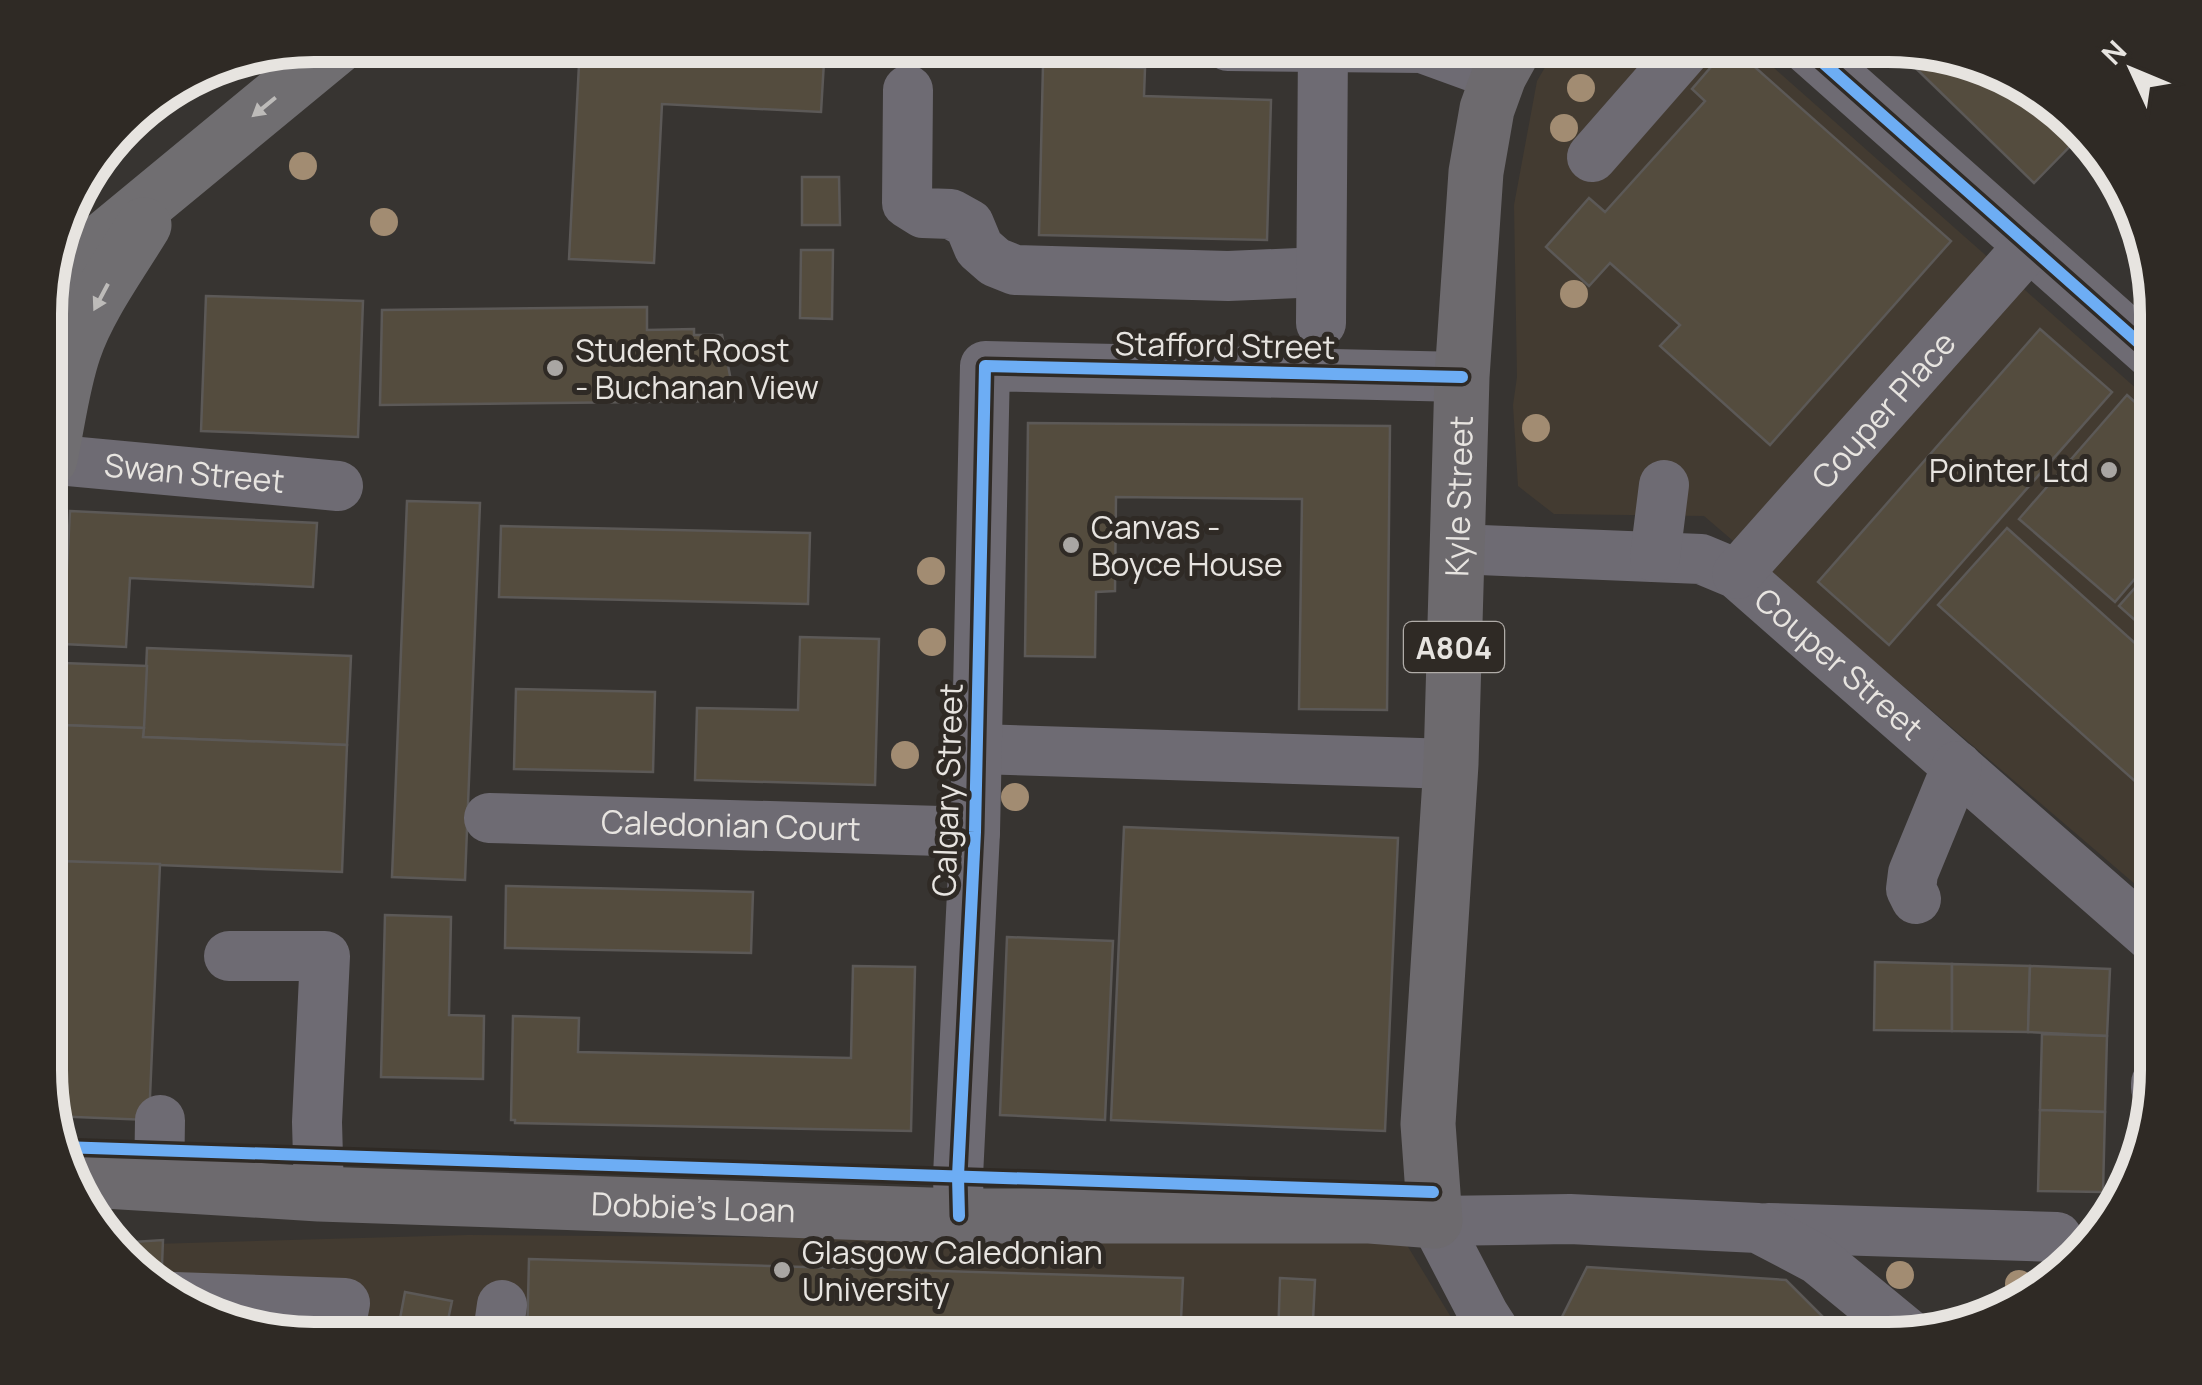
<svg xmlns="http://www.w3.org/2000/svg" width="2202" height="1385" font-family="Manrope,sans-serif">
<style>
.built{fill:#433b31}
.building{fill:#544c3e;stroke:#5c5957;stroke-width:2.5}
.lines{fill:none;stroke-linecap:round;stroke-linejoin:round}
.minor{stroke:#6e6b73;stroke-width:50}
.major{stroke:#6d6a6e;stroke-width:55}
.highway{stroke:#706e71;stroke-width:55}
.cycleway-casing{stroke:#2f2a25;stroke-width:19}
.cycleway{stroke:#6dadf4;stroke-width:12}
.tree{fill:#a28c72}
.oneway{fill:#bdbbb9}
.poi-dot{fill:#a9a6a3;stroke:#2f2a25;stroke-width:4}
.labels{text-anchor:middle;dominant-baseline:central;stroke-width:10;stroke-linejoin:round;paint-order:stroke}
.shield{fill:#2f2a25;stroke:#b0aca8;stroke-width:2.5}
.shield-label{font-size:30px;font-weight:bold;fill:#e7e4e0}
.street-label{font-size:32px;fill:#e7e4e0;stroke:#2f2a25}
.poi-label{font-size:32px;fill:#e7e4e0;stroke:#2f2a25;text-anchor:start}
.rim{fill:none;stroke:#e7e4e0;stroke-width:12}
</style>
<rect width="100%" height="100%" fill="#373431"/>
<!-- built -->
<g class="built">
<polygon points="1558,45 1748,45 2156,406 2156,902 1704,516 1554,514 1518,486 1513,405 1517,377 1514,205 1537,81"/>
<polygon points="468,1235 1405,1242 1465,1340 314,1340 165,1295 118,1245"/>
</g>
<!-- building -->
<g class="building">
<polygon points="580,45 825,45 821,112 662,104 654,263 569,259"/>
<polygon points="1730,45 1951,241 1770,445 1660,346 1680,325 1610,263 1589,286 1546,247 1589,198 1605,212 1705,101 1692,89"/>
<polygon points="1894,47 2037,90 2080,136 2034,183"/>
<polygon points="1043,65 1145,68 1144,96 1271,100 1267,240 1039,235"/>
<polygon points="802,177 839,177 840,225 802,225"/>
<polygon points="801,250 833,250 832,319 800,318"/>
<polygon points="206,296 363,301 358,437 201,431"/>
<polygon points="647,307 647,330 694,329 694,335 722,335 735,401 380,405 382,310"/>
<polygon points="2040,329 2112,392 1889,645 1818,582"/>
<polygon points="2127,395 2156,421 2156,554 2115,602 2019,519"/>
<polygon points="1028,423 1390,426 1387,710 1299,709 1302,499 1116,497 1115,591 1096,592 1095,657 1025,656"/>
<polygon points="407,501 480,503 465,880 392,877"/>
<polygon points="70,511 317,523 313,587 130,578 126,647 63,644"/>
<polygon points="501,526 810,533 808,604 499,597"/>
<polygon points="2007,528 2156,662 2156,800 1938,605"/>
<polygon points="2156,564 2156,639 2119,606"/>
<polygon points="800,637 879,639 875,785 695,780 697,708 798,710"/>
<polygon points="147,648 351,656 347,745 143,737"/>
<polygon points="62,663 147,666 144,728 59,725"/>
<polygon points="516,689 655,692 653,772 514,769"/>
<polygon points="59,725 144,728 143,737 347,745 342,872 54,861"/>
<polygon points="1124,827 1398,838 1385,1131 1111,1120"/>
<polygon points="54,861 160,864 149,1120 51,1116 47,1105 47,1022"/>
<polygon points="506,886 753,892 751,953 505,948"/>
<polygon points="385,915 451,917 449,1015 484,1016 483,1079 381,1077"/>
<polygon points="1007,937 1113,941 1105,1120 1000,1115"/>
<polygon points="1875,962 1952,964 1952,1031 1874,1030"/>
<polygon points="1952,964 2030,966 2028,1032 1952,1031"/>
<polygon points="853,966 915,967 911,1131 515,1123 515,1120 511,1120 513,1016 579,1018 578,1052 851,1058"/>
<polygon points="2030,966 2110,969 2107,1036 2028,1032"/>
<polygon points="2042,1034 2107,1036 2105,1112 2040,1110"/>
<polygon points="2040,1110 2105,1112 2103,1192 2038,1191"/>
<polygon points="163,1240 161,1291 116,1243"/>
<polygon points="529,1259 1183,1278 1180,1340 527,1340"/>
<polygon points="1587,1267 1786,1280 1832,1326 1831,1339 1570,1340 1559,1323"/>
<polygon points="1280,1278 1315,1280 1312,1340 1278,1340"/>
<polygon points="405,1292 452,1301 448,1320 473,1324 470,1340 396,1340"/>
</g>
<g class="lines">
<!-- minor -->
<g class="minor">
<polyline points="1803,45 2156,358"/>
<polyline points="1228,46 1422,48 1499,76"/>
<polyline points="908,90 907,203 923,213 951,214 969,224 979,248 995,262 1015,270 1228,276 1321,272"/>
<polyline points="1592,157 1690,45"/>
<polyline points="1321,323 1323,45"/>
<path id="s1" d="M47 459 338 486"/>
<path id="s2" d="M1456 549 1701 559 1737 574 2156 941"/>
<polyline points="1655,557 1664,485"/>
<path id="s3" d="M1737 574 2029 246"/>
<polyline points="977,749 1451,764"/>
<path id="s4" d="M489 818 975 832"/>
<polyline points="1916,899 1911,889 1913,873 1957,766"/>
<polyline points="229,956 325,956 317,1122 319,1194"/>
<polyline points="2156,1088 2156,1083"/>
<polyline points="159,1185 160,1120"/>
<polyline points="959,1216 958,1176 975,832 985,366 1462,377"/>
<polyline points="1768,1228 2057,1237"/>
<polyline points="174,1297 345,1303 338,1340"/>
<polyline points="497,1340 502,1305"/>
<polyline points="1500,1340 1484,1315 1435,1221 1570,1219 1758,1228 1817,1259 1912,1337"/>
</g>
<!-- major -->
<path class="major" id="s5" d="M72 1179 319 1194 959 1216H1370L1435 1221 1428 1124 1451 764 1462 377 1476 172 1487 109 1499 76 1516 45"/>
<!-- highway -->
<g class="highway">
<polyline points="47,286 339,45"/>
<path d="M50 459C58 422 62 385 74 350 88 308 121 263 144 225"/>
</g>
<!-- cycleway casing -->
<g class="cycleway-casing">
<g id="cycleway">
<polyline points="1803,45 2156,358"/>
<polyline points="61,1147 1433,1192"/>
<polyline points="959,1216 958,1176 975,832 985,366 1462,377"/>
</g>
</g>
<!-- cycleway -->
<use href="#cycleway" class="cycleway"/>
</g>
<!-- trees -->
<g class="tree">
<circle cx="1581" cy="88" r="14"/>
<circle cx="1564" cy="128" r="14"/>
<circle cx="303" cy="166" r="14"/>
<circle cx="384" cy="222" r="14"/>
<circle cx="1574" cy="294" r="14"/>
<circle cx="1536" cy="428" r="14"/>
<circle cx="931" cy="571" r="14"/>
<circle cx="932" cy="642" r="14"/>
<circle cx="905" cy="755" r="14"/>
<circle cx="1015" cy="797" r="14"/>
<circle cx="1900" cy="1275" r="14"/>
<circle cx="2019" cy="1284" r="14"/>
</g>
<!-- one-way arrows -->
<defs><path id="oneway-solid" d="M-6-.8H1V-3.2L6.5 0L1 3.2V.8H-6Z" transform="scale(2.5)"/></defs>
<g class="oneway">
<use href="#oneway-solid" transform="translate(264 107) rotate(141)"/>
<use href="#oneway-solid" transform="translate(101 297) rotate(118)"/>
</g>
<!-- markers -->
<g class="poi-dot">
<circle cx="555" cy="368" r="10"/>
<circle cx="2109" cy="470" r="10"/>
<circle cx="1071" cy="545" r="10"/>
<circle cx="782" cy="1270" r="10"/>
</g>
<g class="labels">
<!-- shield labels -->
<rect class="shield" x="1404" y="622" width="100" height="50" rx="8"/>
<g class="shield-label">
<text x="1454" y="647">A804</text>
</g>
<!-- street labels -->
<g class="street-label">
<text transform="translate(1225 345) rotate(1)">Stafford Street</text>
<text stroke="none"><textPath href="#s3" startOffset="220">Couper Place</textPath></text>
<text stroke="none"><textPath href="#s1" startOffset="148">Swan Street</textPath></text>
<text stroke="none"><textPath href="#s5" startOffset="2090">Kyle Street</textPath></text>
<text stroke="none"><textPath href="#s2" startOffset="420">Couper Street</textPath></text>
<text transform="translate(947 790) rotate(-88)">Calgary Street</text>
<text stroke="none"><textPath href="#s4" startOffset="242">Caledonian Court</textPath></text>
<text stroke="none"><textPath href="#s5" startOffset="622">Dobbie's Loan</textPath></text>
</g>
<!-- poi labels -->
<g class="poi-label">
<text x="575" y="350">Student Roost<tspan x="575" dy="37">- Buchanan View</tspan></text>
<text x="2089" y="470" text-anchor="end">Pointer Ltd</text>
<text x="1091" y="527">Canvas -<tspan x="1091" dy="37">Boyce House</tspan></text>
<text x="802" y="1252">Glasgow Caledonian<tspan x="802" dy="37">University</tspan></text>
</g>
</g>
<!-- crop -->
<path d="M0 0H2202V1385H0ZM314 62H1888A252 252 0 0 1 2140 314V1070A252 252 0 0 1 1888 1322H314A252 252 0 0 1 62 1070V314A252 252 0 0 1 314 62Z" fill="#2f2a25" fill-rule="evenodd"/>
<path class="rim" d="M314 62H1888A252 252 0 0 1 2140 314V1070A252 252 0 0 1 1888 1322H314A252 252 0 0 1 62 1070V314A252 252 0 0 1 314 62Z"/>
<!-- north arrow -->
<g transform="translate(2132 70) rotate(314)" stroke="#2f2a25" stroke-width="8" paint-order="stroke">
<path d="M0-8L18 38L0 25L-18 38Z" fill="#e7e4e0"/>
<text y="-15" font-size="28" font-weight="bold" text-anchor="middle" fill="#e7e4e0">N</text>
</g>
</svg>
